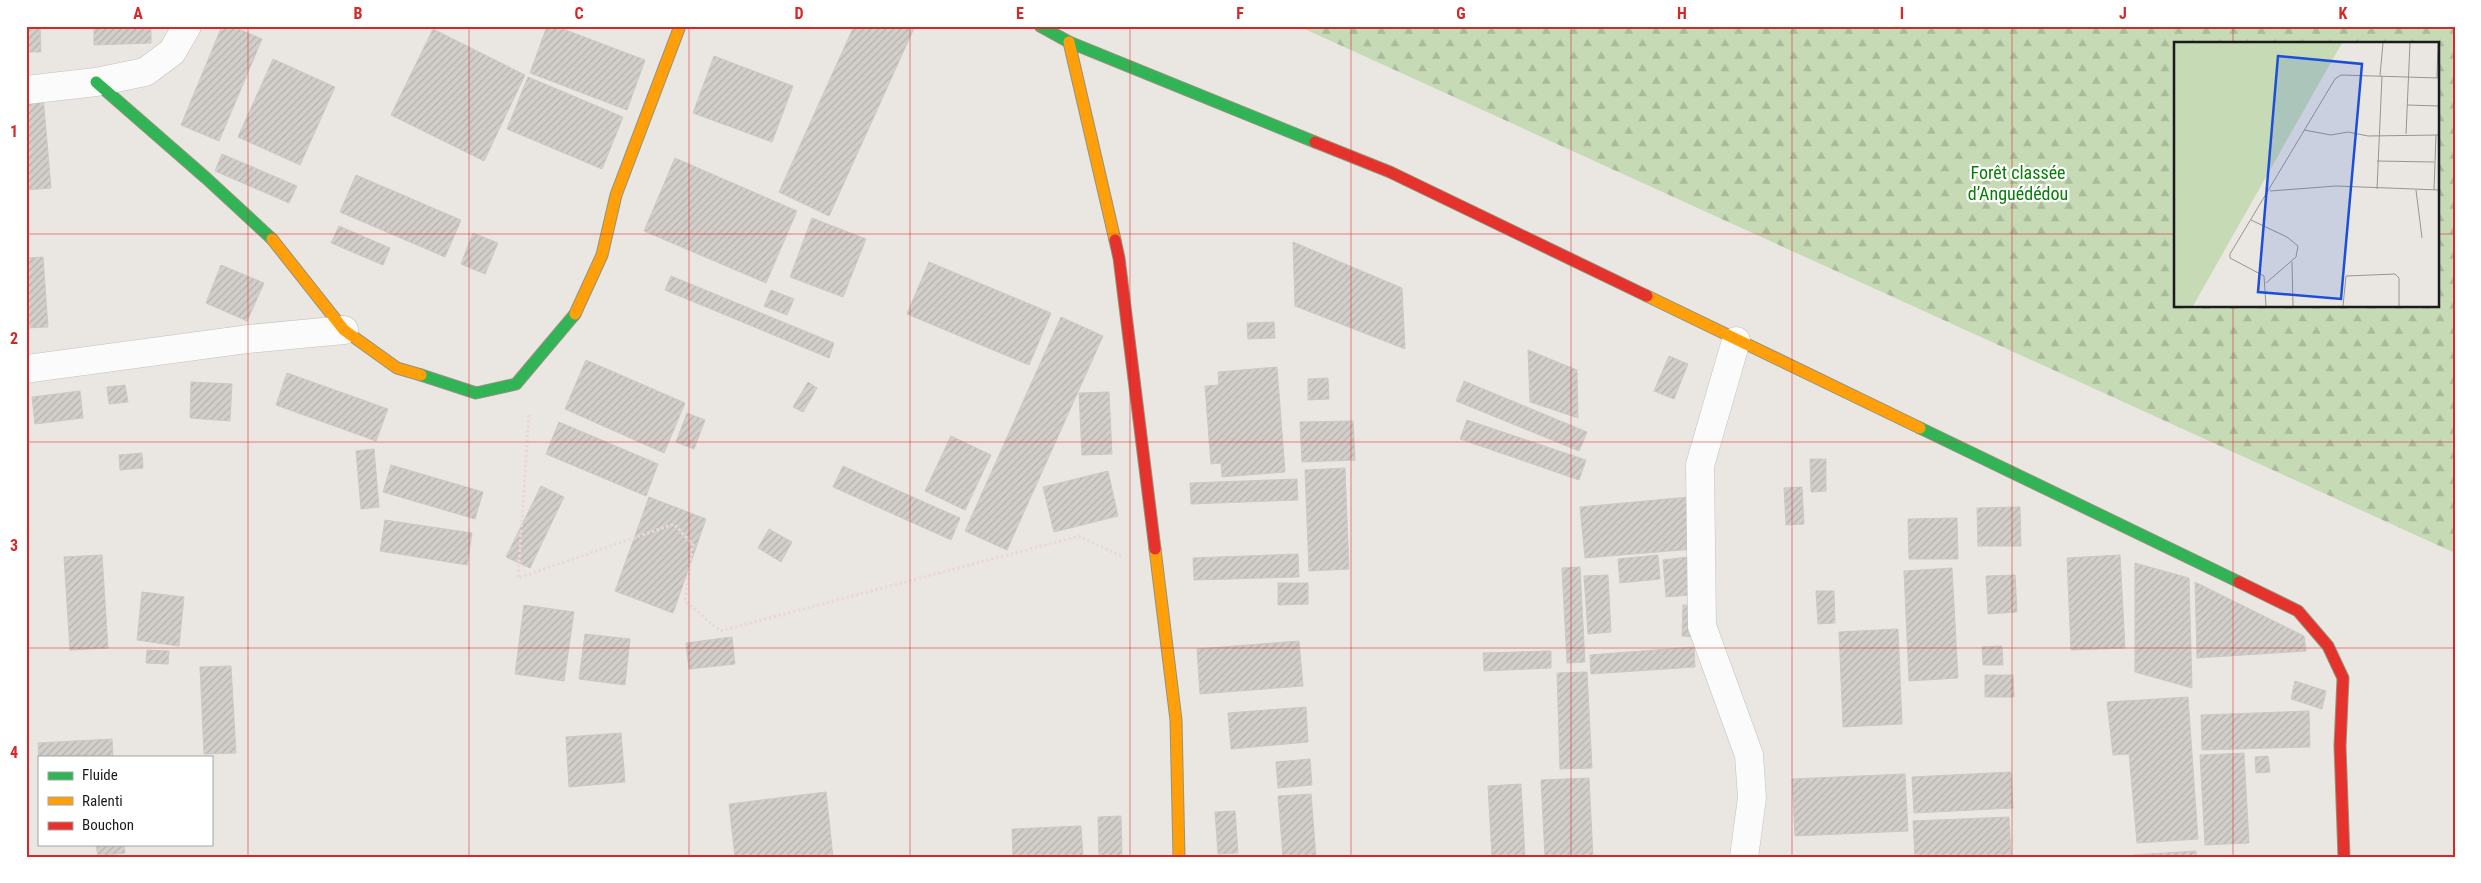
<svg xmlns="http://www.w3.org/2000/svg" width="2481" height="883" font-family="'Roboto Condensed',sans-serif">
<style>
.forest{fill:url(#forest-firs);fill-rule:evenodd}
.building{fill:url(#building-hatch);stroke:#cdc8c4}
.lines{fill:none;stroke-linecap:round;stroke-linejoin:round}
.street-casing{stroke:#c2c1bf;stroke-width:29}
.fast-casing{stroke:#94937b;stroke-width:13}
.slow-casing{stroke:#94937b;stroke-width:13}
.jam-casing{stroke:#94937b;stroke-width:13}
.path{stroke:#ead7d6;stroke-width:3;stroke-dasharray:2.5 2.5;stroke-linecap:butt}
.street{stroke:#fcfbfb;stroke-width:28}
.fast{stroke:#30b455;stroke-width:11}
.slow{stroke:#ff9f0a;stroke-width:11}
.jam{stroke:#e5322d;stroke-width:11}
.grid{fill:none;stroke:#d62828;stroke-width:1;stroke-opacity:0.55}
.labels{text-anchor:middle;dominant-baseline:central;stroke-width:4.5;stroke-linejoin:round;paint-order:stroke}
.park-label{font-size:18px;fill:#057e04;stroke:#fff}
.inset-road{fill:none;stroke:#979592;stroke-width:1}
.view{fill:#1d4ed8;fill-opacity:0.15;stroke:#1d4ed8;stroke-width:2.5}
.inset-edge{fill:none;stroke:#1b1b1b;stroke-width:2.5}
.neatline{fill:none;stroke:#d62828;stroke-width:2}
.grid-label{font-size:16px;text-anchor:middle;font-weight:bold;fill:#d62828}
</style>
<defs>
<pattern id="forest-firs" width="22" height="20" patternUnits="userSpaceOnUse" patternTransform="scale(1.25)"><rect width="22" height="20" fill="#c6dab5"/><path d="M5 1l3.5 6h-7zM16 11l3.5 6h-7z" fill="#aaba9b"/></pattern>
<pattern id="building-hatch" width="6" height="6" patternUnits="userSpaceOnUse" patternTransform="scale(1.25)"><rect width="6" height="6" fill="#d2cfcb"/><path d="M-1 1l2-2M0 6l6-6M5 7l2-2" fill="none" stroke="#b4b1ae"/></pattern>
</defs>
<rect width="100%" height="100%" fill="#eae7e2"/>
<!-- forest -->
<path class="forest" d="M1298 26H2455V553ZM2175 44H2437V306H2175Z"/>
<!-- building -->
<g class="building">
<polygon points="26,26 40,26 41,52 26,52"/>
<polygon points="94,26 151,26 151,43 94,45"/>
<polygon points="222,26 232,26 262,39 219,141 181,125"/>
<polygon points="547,26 555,26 645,60 627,110 530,73"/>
<polygon points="854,26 915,26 829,216 779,192"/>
<polygon points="433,29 525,75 484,161 391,115"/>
<polygon points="714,56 793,86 772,142 693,113"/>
<polygon points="273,59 335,87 300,165 238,137"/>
<polygon points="528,77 623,117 602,169 507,129"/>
<polygon points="43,96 51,188 26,190 26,97"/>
<polygon points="222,154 297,186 289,203 215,171"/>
<polygon points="675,158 797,211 766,283 644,231"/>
<polygon points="356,175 461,220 445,257 340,212"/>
<polygon points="812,218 866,239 843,297 790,277"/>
<polygon points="339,226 390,248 383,265 331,243"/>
<polygon points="473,233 498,243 485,274 461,264"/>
<polygon points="1293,242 1402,288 1405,349 1295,306"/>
<polygon points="43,257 48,327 26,328 26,258"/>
<polygon points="929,262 1051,313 1029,365 907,314"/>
<polygon points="221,265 264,283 247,321 206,303"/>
<polygon points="671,276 834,343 829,358 665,290"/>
<polygon points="771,290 794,299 787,315 764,306"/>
<polygon points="1061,317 1103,336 1007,550 965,531"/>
<polygon points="1274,322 1275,338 1248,339 1247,323"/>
<polygon points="1528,350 1577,370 1578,418 1530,402"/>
<polygon points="1669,356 1688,364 1674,399 1654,391"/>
<polygon points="586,360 685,403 664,453 565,409"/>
<polygon points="1277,367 1285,472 1222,477 1221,463 1211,464 1205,386 1219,385 1218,372"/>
<polygon points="287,373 388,409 376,441 276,405"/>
<polygon points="1328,378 1329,399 1308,400 1308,379"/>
<polygon points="1464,381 1587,432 1579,451 1456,401"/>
<polygon points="191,382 232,384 230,421 190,418"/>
<polygon points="808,382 817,388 803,412 793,407"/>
<polygon points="125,385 128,402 109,404 107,387"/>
<polygon points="80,391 83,418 35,424 32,397"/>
<polygon points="1109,392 1112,454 1082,455 1079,393"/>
<polygon points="687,413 705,420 694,449 676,442"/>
<polygon points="1467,420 1586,460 1579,480 1460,439"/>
<polygon points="1353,421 1355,460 1302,462 1300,422"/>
<polygon points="559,422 658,464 646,496 546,454"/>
<polygon points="951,436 991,455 965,510 925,491"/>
<polygon points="374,449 379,507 361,509 356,451"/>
<polygon points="142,453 143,468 120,470 119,455"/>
<polygon points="1810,459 1826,459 1826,491 1811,492"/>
<polygon points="391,465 483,492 475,519 383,492"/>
<polygon points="843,466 960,518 951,540 833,487"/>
<polygon points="1345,468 1349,569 1309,571 1305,470"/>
<polygon points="1108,471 1118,516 1054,532 1043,487"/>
<polygon points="1297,479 1298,500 1191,504 1190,483"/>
<polygon points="541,486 564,497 530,568 506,557"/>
<polygon points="1802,487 1804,524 1786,525 1784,488"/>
<polygon points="649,497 706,519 673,613 615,591"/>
<polygon points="1689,497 1694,549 1585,558 1580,507"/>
<polygon points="2020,507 2021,546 1978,546 1977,508"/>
<polygon points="1957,518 1958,559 1909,559 1908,519"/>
<polygon points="385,520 472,533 467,565 380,551"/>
<polygon points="769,529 792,542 781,562 758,548"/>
<polygon points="1298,554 1299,577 1194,580 1193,558"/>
<polygon points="102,555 108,648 70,650 64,557"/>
<polygon points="1658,555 1660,579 1620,583 1618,559"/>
<polygon points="2120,555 2125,648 2071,650 2067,558"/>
<polygon points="1687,557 1691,595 1666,597 1663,560"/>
<polygon points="2135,563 2189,578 2192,688 2135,672"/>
<polygon points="1580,567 1585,662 1567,663 1562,568"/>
<polygon points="1952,568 1958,678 1909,681 1904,571"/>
<polygon points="1608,575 1611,632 1588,634 1584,576"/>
<polygon points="2015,575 2017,612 1988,614 1986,576"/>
<polygon points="2195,582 2304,636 2306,651 2197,658"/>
<polygon points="1278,583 1308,583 1308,604 1278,605"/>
<polygon points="1816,591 1834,591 1835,623 1818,624"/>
<polygon points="142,592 184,597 179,646 137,640"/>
<polygon points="524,605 574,612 564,681 515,674"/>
<polygon points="1683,605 1697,605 1695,637 1682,636"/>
<polygon points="1898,629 1902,724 1843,727 1839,632"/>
<polygon points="585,634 630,639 625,685 579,679"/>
<polygon points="732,637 735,664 689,669 686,643"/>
<polygon points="1299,641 1303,686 1200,694 1197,649"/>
<polygon points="2002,646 2003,665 1983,665 1982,647"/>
<polygon points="1694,647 1695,667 1591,674 1590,655"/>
<polygon points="147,650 169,651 168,664 146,663"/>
<polygon points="1551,651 1551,668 1484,671 1483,653"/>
<polygon points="231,666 236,753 204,754 200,667"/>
<polygon points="1587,672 1592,768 1560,769 1557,673"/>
<polygon points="1985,675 2013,675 2014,697 1985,697"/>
<polygon points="2295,681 2326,691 2322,709 2291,699"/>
<polygon points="2188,697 2198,839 2137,843 2129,754 2113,755 2107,702"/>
<polygon points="1306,707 1308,742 1231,749 1228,713"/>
<polygon points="2309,711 2310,747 2202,750 2201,715"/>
<polygon points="621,733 625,782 569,787 566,737"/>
<polygon points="112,739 113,757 39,757 39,763 38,743"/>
<polygon points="2244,753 2249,843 2205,845 2200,755"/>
<polygon points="2268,756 2270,772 2256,773 2255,757"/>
<polygon points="1310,759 1312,785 1278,788 1276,762"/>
<polygon points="2011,772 2013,808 1914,813 1912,777"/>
<polygon points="1905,774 1908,831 1795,836 1792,779"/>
<polygon points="1589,778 1593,857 1545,857 1541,780"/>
<polygon points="1521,784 1525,857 1492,857 1488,786"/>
<polygon points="826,792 833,857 735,857 729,804"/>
<polygon points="1311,794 1316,857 1283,857 1278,796"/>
<polygon points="1235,811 1238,853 1218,854 1215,812"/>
<polygon points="1121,816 1122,857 1099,857 1098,817"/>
<polygon points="2009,817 2011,857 1915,857 1913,821"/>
<polygon points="1081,826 1083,857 1013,857 1012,829"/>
<polygon points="96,844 124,844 125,853 98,856"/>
<polygon points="2196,851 2197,857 2133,857 2133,855"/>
</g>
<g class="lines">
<!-- street casing -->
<g class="street-casing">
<g id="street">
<polyline points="26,90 96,82 145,72 172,52 187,26"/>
<polyline points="1736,341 1700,465 1702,626 1749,755 1752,798 1744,857"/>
<polyline points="26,369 248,339 344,330"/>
</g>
</g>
<!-- fast casing -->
<g class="fast-casing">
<g id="fast">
<polyline points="1040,26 1069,42 1315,142"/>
<polyline points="96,82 206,178 272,239"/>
<polyline points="421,375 476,393 516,384 575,314"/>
<polyline points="1920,428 2239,582"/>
</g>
</g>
<!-- slow casing -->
<g class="slow-casing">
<g id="slow">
<polyline points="1069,42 1115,240"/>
<polyline points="272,239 344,330 397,368 421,375"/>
<polyline points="1647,296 1920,428"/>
<polyline points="575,314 602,255 616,195 680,26"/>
<polyline points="1155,549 1176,720 1179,857"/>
</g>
</g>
<!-- jam casing -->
<g class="jam-casing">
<g id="jam">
<polyline points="1315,142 1390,172 1647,296"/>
<polyline points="1115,240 1119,258 1155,549"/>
<polyline points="2239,582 2298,611 2328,646 2343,678 2340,746 2344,857"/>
</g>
</g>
<!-- path -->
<polyline class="path" points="529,415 518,578 674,524 693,545 685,601 720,631 1079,536 1123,557"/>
<!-- street -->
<use href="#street" class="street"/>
<!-- fast -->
<use href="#fast" class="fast"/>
<!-- slow -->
<use href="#slow" class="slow"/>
<!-- jam -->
<use href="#jam" class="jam"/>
</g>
<!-- grid -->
<path class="grid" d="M248 26V857M469 26V857M689 26V857M910 26V857M1130 26V857M1351 26V857M1571 26V857M1792 26V857M2012 26V857M2233 26V44M26 234H2175M2437 234H2455M2233 306V857M26 442H2455M26 648H2455"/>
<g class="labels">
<!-- park labels -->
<g class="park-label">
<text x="2018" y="172">Forêt classée<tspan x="2018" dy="21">d’Anguédédou</tspan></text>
</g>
</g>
<!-- overview -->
<g transform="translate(2174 42)">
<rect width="265" height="265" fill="#eae7e2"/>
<path d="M0 1H168L19 264H0Z" fill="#c6dab5"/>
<path class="inset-road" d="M206 34 209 1M263 36 264 1M233 63 265 64M130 88 157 93 174 90 194 94 265 93M232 92 236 1M203 119 260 120M203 147 208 34M242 148 248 196M260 148 262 93M96 149 162 144 265 148M77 178 113 195 124 204 122 215 92 241M118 220 119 264M92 264 90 234 56 216V212L161 37 167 33 265 36M169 264 172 234 221 232 225 236V264"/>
<path class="view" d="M104 14 188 22 167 257 84 250Z"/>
<rect width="265" height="265" class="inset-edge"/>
</g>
<!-- border -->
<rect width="2481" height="883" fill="none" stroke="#ffffff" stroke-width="55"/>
<!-- legend -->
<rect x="38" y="756" width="175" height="90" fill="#ffffff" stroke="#a4a4a4"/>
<rect x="48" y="772" width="25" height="8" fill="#30b455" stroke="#a4a4a4"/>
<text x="82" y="780" font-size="15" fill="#1b1b1b">Fluide</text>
<rect x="48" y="797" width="25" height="8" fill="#ff9f0a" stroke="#a4a4a4"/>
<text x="82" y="806" font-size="15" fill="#1b1b1b">Ralenti</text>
<rect x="48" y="822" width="25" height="8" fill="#e5322d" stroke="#a4a4a4"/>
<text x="82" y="830" font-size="15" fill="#1b1b1b">Bouchon</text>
<rect x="28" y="28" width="2426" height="828" class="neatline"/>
<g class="grid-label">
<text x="138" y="19">A</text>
<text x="358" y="19">B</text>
<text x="579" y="19">C</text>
<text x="799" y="19">D</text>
<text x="1020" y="19">E</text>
<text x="1240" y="19">F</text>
<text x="1461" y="19">G</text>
<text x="1682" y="19">H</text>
<text x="1902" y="19">I</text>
<text x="2123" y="19">J</text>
<text x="2343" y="19">K</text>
<text x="14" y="137">1</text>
<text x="14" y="344">2</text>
<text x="14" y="551">3</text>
<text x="14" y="758">4</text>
</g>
</svg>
